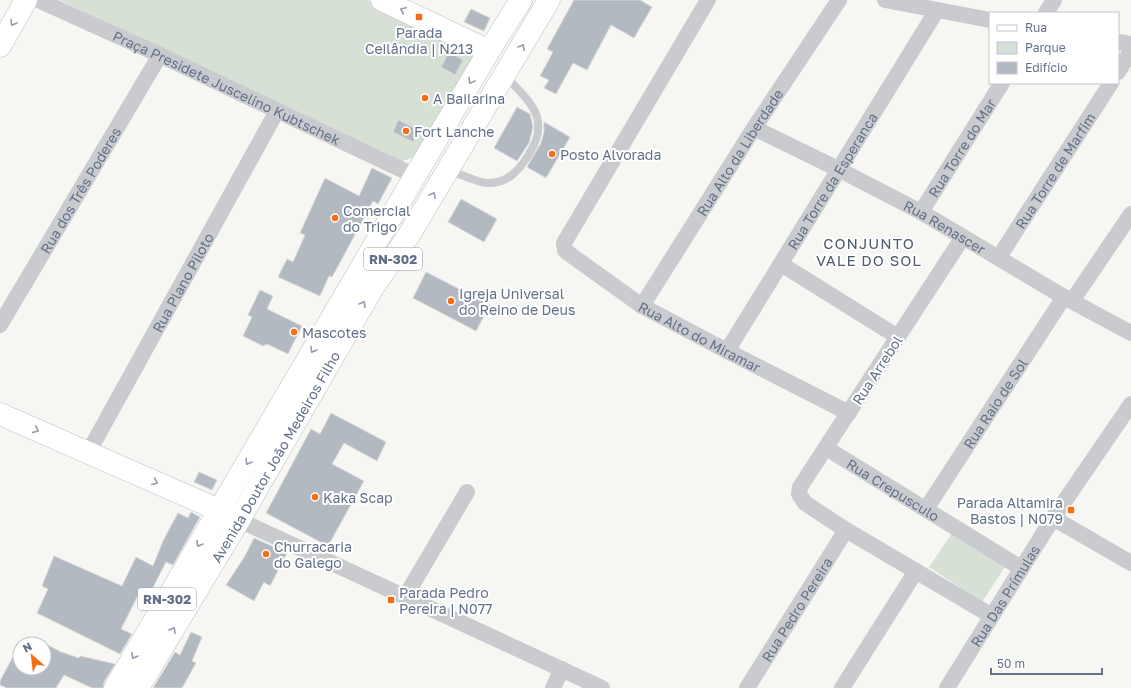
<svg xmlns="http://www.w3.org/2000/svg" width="1131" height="688" font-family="'Golos Text',sans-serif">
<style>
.green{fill:#d6e0d4}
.building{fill:#b3b9c1;stroke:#d8d9d6}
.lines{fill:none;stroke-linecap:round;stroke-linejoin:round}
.secondary-casing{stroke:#bdc0c6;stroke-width:23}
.primary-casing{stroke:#bbbec2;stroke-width:23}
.service{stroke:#c9cbcf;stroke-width:8}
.minor{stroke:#c9cbcf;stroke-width:16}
.secondary{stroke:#fff;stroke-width:22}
.primary{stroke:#fff;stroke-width:22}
.oneway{stroke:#929cac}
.poi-dot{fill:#f56f15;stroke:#fff;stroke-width:1.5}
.labels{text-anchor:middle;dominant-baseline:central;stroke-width:4;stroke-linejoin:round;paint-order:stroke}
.shield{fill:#fff;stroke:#929cac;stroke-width:1}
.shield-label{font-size:13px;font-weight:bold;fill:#637188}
.poi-label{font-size:14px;fill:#637188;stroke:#fff;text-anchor:start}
.street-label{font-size:14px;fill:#637188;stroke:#fff}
.neighbourhood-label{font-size:15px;letter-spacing:1px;fill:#515c6c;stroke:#fff}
</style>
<rect width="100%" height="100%" fill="#f6f7f3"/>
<!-- green -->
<g class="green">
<polygon points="59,0 368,0 460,44 477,56 424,153 401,162"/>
<polygon points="953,532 1005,567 982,602 929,567"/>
</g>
<!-- building -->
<g class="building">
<polygon points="574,0 640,0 652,7 634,38 611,25 587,70 573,63 556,94 544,88 549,80 540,76 553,52 547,49"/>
<polygon points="471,9 490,18 484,31 464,22"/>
<polygon points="449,52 463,60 455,75 441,67"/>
<polygon points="517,107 530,114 533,127 529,143 517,161 494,148"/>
<polygon points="398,120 419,130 413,142 393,132"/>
<polygon points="544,122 570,137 546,178 527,167 541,143 544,132"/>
<polygon points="372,168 392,178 378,204 373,201 344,255 332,277 329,276 320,296 278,277 287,259 293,262 305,235 300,233 325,178 359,196"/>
<polygon points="461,199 497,219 484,242 448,222"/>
<polygon points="426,272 490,305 476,331 413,298"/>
<polygon points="260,290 273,296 267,309 302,326 288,354 267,344 263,346 243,336 252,317 248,315"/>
<polygon points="331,413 386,442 377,461 344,443 332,464 364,481 328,546 266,513 311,429 320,434"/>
<polygon points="199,472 217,480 212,490 194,482"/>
<polygon points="191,512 200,517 173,565 166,562 148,597 139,593 121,629 132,634 120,654 37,613 48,589 42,586 54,556 122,586 136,557 153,566 163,541 178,513 188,518"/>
<polygon points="254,538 287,553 270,586 264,582 254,601 226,585 245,556"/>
<polygon points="191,632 202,637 192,661 196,663 182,688 153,688 175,652 180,655"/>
<polygon points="44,643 61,652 79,658 80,656 115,664 104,682 103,688 92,688 64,675 56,688 7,688 0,685 0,681 20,644 20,668 44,668"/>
</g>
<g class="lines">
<!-- secondary casing -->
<g class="secondary-casing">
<g id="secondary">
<polyline points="382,0 489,51"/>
<polyline points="0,46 26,0"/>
<polyline points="0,414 203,503 237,519"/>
</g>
</g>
<!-- primary casing -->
<g class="primary-casing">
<g id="primary">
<polyline points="115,688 415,176 489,51 521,0"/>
<path id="s14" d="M138 688 239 520 372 289 409 235 549 0"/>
</g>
</g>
<!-- service -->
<path class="service" d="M448 170C458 173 476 182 486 183 507 184 519 171 529 154 536 143 541 131 537 117 532 101 516 88 506 76"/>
<!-- minor -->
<g class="minor">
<path id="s1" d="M38 0 160 55 415 176"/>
<path id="s2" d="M708 0 564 243 565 250 568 253 642 306 727 351 849 413"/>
<polyline points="885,0 990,20"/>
<polyline points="1046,13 1054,0"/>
<polyline points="1118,42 1131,44"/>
<polyline points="1118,72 1131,51"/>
<path id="s3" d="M754 128 838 169 921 212 1064 297 1131 333"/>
<path id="s4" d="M921 212 1002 83"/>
<polyline points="963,237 800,487 799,494 805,503 846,530 992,616"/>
<path id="s5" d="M999 257 1111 83"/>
<polyline points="781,264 898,337"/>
<polyline points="1072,301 1131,214"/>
<path id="s6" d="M642 306 754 128 839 0"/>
<path id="s7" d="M0 325 160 55"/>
<path id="s8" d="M727 351 937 10"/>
<path id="s9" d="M826 448 1021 568"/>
<path id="s10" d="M88 453 277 111"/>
<path id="s11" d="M926 509 1064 297"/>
<polyline points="1053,518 1131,563"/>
<polyline points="239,520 602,688"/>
<polyline points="405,597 467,492"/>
<polyline points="553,688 562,669"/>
<path id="s12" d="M747 688 846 530"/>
<polyline points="842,688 916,571"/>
<path id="s13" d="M947 688 1053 518 1131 404"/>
</g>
<!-- secondary -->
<use href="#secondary" class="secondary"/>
<!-- primary -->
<use href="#primary" class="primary"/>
</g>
<!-- one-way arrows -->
<defs><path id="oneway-chevron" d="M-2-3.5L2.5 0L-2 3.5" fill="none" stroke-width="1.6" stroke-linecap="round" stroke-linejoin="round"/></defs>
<g class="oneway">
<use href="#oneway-chevron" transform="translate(403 10) rotate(-155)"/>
<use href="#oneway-chevron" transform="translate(13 23) rotate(120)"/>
<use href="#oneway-chevron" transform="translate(522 47) rotate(-60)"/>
<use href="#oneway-chevron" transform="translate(471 81) rotate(121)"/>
<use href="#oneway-chevron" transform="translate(433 195) rotate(-59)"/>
<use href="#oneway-chevron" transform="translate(363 304) rotate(-60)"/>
<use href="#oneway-chevron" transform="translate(313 350) rotate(120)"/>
<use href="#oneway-chevron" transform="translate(36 430) rotate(24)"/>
<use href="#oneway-chevron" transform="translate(248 462) rotate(120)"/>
<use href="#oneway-chevron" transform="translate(155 482) rotate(23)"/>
<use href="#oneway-chevron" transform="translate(199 544) rotate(120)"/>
<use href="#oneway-chevron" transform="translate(173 630) rotate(-59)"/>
<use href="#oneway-chevron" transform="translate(134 656) rotate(120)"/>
</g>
<!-- markers -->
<g class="poi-dot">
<rect x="415" y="13" width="8" height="8" rx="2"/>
<circle cx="425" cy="98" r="4"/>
<circle cx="406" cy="131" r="4"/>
<circle cx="552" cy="154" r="4"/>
<circle cx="335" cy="218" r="4"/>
<circle cx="451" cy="301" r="4"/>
<circle cx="294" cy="332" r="4"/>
<circle cx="315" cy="497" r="4"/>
<rect x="1067" y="506" width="8" height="8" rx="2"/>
<circle cx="266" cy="554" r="4"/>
<rect x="387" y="596" width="8" height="8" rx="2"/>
</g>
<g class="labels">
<!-- shield labels -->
<g class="shield">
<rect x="364" y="248" width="58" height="22" rx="3"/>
<rect x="138" y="588" width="58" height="22" rx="3"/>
</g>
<g class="shield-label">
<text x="393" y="259">RN-302</text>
<text x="167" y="599">RN-302</text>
</g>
<!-- poi labels -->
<g class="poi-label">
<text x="419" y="32" text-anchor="middle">Parada<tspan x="419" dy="16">Ceilândia | N213</tspan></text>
<text x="433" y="98">A Bailarina</text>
<text x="414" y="131">Fort Lanche</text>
<text x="560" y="154">Posto Alvorada</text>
<text x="343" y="210">Comercial<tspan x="343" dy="16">do Trigo</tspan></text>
<text x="459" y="293">Igreja Universal<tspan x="459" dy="16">do Reino de Deus</tspan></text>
<text x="302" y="332">Mascotes</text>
<text x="323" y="497">Kaka Scap</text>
<text x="1063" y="502" text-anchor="end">Parada Altamira<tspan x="1063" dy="16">Bastos | N079</tspan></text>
<text x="274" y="546">Churracaria<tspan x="274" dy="16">do Galego</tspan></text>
<text x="399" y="592">Parada Pedro<tspan x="399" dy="16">Pereira | N077</tspan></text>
</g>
<!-- street labels -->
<g class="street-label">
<text stroke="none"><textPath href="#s1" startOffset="208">Praça Presidete Juscelino Kubtschek</textPath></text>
<text stroke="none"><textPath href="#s4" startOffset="76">Rua Torre do Mar</textPath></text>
<text stroke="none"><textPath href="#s6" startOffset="182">Rua Alto da Liberdade</textPath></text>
<text stroke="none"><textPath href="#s5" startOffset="103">Rua Torre de Marfim</textPath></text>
<text stroke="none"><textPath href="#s8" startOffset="200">Rua Torre da Esperanca</textPath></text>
<text stroke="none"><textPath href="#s7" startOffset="157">Rua dos Três Poderes</textPath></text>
<text stroke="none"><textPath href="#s3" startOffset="215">Rua Renascer</textPath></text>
<text stroke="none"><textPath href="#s10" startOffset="195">Rua Plano Piloto</textPath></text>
<text stroke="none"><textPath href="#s2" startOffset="450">Rua Alto do Miramar</textPath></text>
<text transform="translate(877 370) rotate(-57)">Rua Arrebol</text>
<text stroke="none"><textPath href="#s11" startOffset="126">Rua Raio de Sol</textPath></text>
<text stroke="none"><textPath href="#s14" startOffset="269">Avenida Doutor João Medeiros Filho</textPath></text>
<text stroke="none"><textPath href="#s9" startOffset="79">Rua Crepusculo</textPath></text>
<text stroke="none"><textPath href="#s13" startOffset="109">Rua Das Prímulas</textPath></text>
<text stroke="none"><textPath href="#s12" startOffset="93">Rua Pedro Pereira</textPath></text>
</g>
<!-- neighbourhood labels -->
<g class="neighbourhood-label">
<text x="869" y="243">CONJUNTO<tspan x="869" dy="17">VALE DO SOL</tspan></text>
</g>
</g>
<!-- legend -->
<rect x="989" y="12" width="130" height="72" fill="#ffffff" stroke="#c1c6cf"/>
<rect x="997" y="25" width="20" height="6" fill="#ffffff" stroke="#c1c6cf"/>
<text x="1025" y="32" font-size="12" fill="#637188">Rua</text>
<rect x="997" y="42" width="20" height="12" fill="#d6e0d4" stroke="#c1c6cf"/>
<text x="1025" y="52" font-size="12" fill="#637188">Parque</text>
<rect x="997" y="62" width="20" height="12" fill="#b3b9c1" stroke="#c1c6cf"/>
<text x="1025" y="72" font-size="12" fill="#637188">Edifício</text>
<!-- north arrow -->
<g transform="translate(32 656) rotate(332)"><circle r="19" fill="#ffffff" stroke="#c1c6cf"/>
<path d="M0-3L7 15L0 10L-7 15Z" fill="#f56f15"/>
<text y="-6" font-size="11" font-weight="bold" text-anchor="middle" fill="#637188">N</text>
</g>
<!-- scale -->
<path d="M991 668v6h111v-6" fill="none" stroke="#637188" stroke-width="2"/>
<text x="997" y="668" font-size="12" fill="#637188" stroke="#ffffff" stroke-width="3" paint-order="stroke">50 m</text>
</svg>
